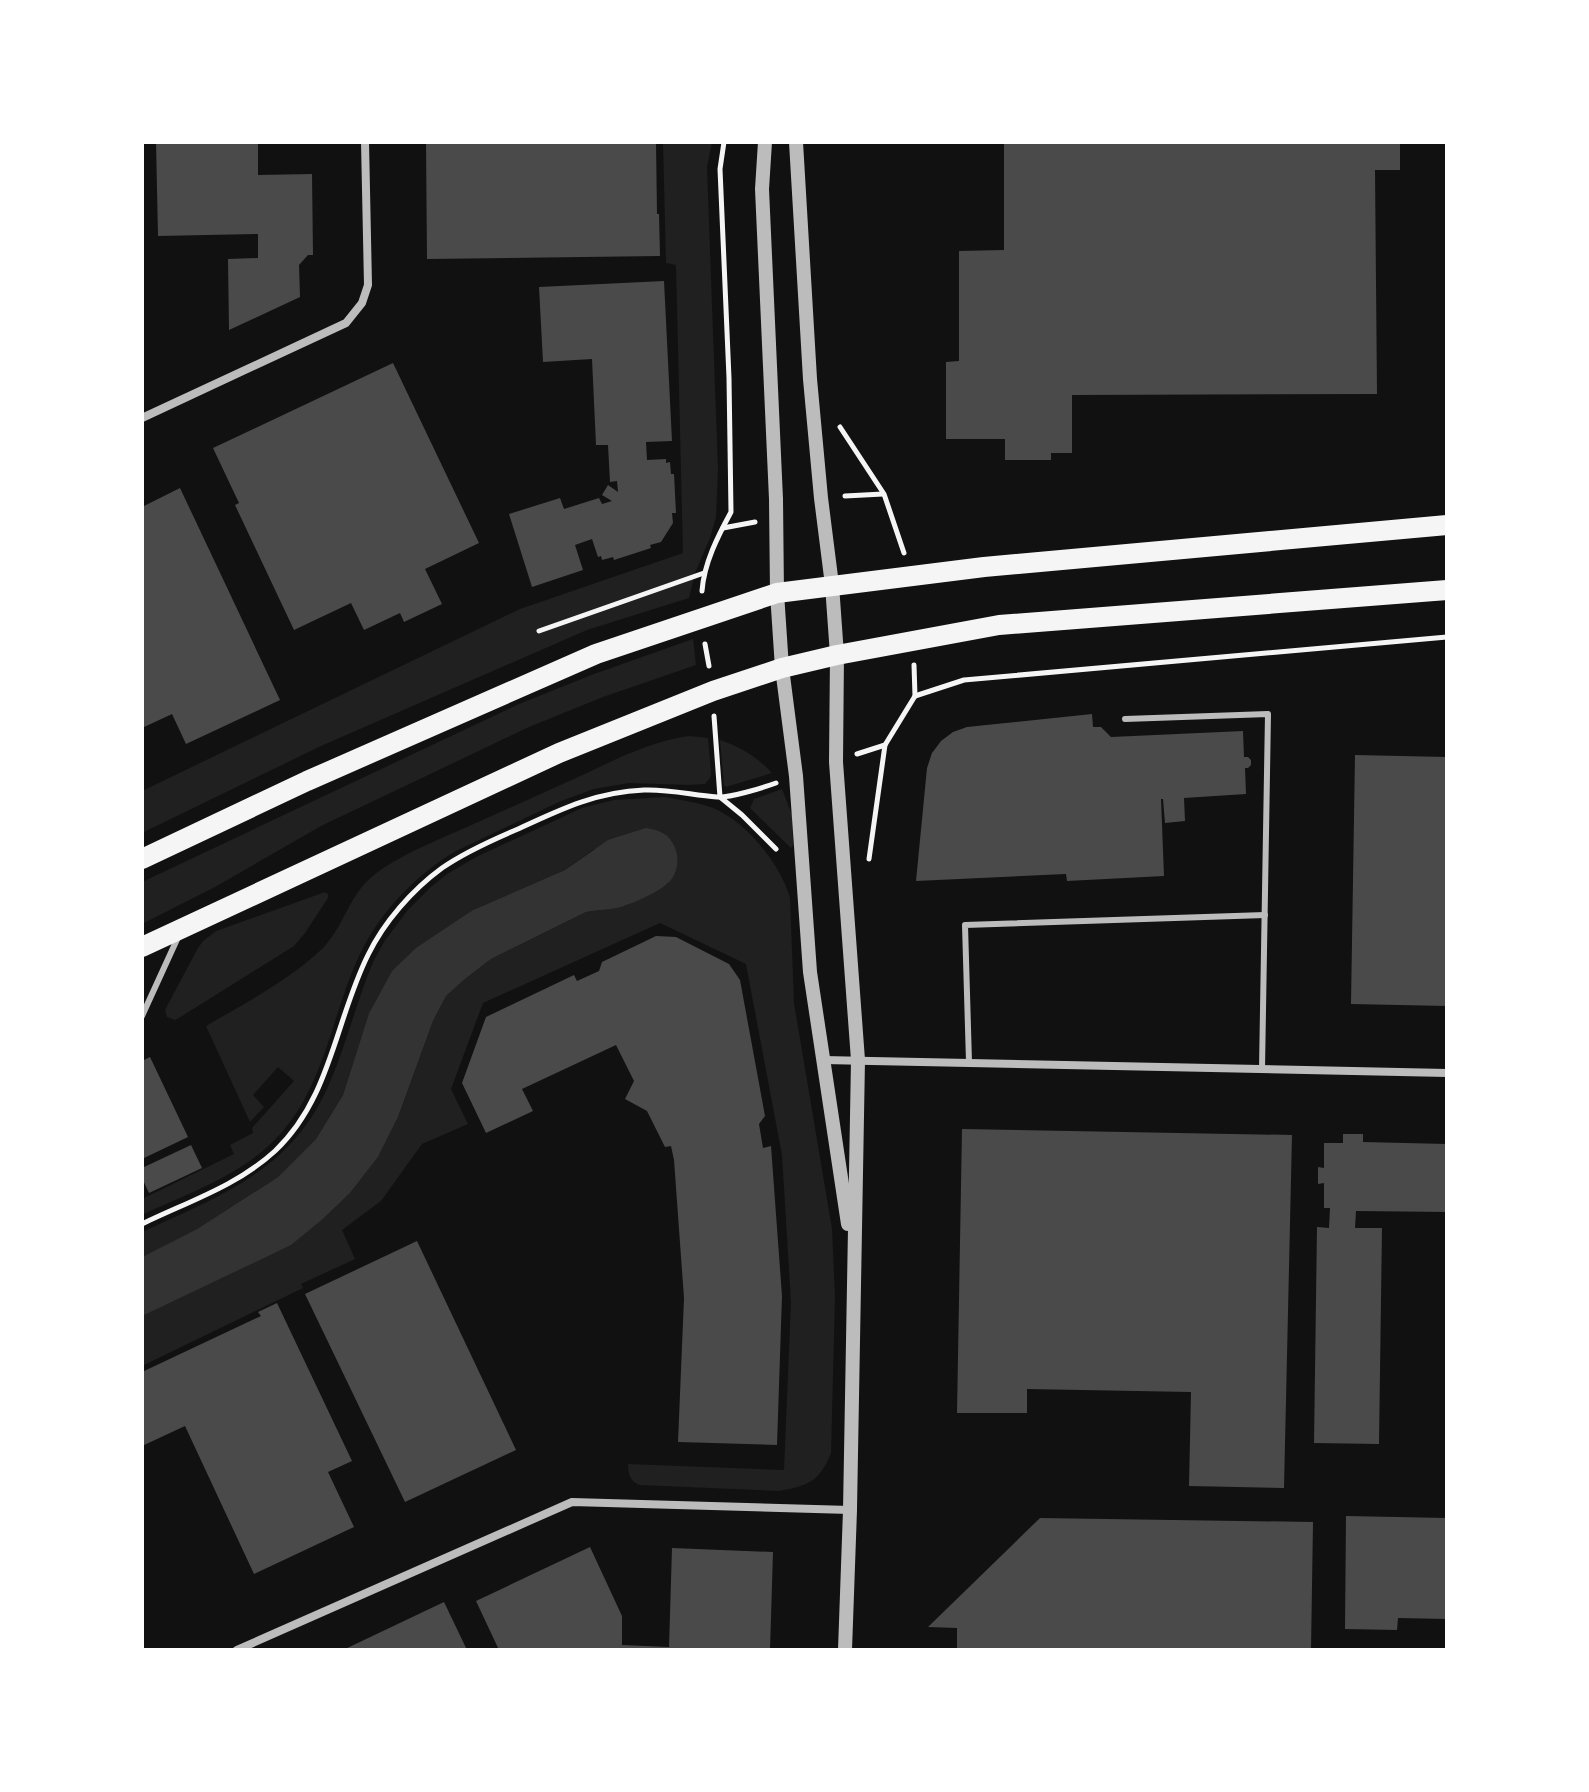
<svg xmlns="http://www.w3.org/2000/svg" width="1589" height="1792" font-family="Signika,sans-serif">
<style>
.green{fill:#202020}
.water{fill:#333}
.building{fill:#4a4a4a}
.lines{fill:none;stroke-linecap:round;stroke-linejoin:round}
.path{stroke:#f5f5f5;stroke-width:5}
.service{stroke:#bcbcbc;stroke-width:6}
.minor{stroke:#bcbcbc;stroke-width:8}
.tertiary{stroke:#bcbcbc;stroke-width:14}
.primary{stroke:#f5f5f5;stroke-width:20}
</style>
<rect width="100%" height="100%" fill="#111"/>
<!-- green -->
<g class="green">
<polygon points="663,142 712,142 707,167 718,470 716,517 710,538 695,573 689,598 587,630 321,746 142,833 142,791 520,609 683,553 676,265 666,263"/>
<polygon points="693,639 696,665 603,697 529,727 321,826 215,887 142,924 142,882 519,704 594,674"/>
<path d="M689 736 708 738 711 774 710 778 705 784 690 785 629 783 594 789 561 801 454 852C415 876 380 912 360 954 332 1013 326 1081 282 1132 246 1174 191 1192 142 1215V1199L234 1154 230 1145 253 1133 252 1128 294 1081 278 1067 253 1095 264 1107 250 1122 206 1026C245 1003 288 981 322 949 344 927 349 894 374 875 403 852 453 834 487 818 521 803 554 788 587 773 620 757 653 741 689 736Z"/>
<path d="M720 740C741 747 757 757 772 773L726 787 724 785Z"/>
<polygon points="782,789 792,815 793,846 791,848 750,808 754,799"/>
<path d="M664 797C680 800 698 802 713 808 746 821 781 865 790 898L794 1003 832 1229 835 1297 831 1453C820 1481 808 1486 779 1491L639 1485C630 1481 628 1474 628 1464L784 1470 791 1302 782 1155 746 964 660 923 483 1003 451 1089 468 1124 422 1144 381 1201 342 1230 355 1259 301 1284 303 1288 142 1366V1316L324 1218 350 1193 378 1157 398 1117 433 1021 446 996 465 979 491 959 586 912C597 910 609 910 619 907 637 902 653 892 669 883L594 849 565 870 473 910 392 971 369 1013 343 1095 316 1139 278 1177 197 1229 142 1257V1232C222 1195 293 1170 330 1082 347 1042 357 1000 374 960L384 942 407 911 431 887 447 874 478 856 582 808 614 800Z"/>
<polygon points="325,892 328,894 328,898 305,933 294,946 182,1016 175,1020 167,1017 165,1010 198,948 203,941 216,931"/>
</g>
<!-- water -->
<path class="water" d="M646 828C659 830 670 834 675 848 680 859 677 875 668 883 659 892 630 905 617 908 607 910 596 910 586 912L491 959 465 979 446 996 433 1021 398 1117 378 1157 350 1193 324 1218 291 1245 142 1316V1257L197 1229 278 1177 316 1139 343 1095 369 1013 392 971 416 948 473 910 565 870 608 840Z"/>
<!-- building -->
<g class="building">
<polygon points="156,142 258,142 258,175 312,174 313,255 308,255 299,265 300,297 229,330 228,259 258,258 258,234 158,236"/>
<polygon points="457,142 656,142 657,214 659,214 660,256 427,259 426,143"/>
<polygon points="1004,142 1400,142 1400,170 1375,170 1377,394 1072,395 1072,453 1051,453 1051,460 1005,460 1005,439 946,439 946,362 959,361 959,251 1004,250"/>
<polygon points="664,281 672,441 646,442 647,460 666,459 666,463 670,462 671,474 674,474 676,513 672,513 673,523 661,542 650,545 651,548 614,560 613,557 602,560 601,556 598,557 592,539 575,545 583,570 532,587 509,514 560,498 564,509 599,498 602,504 612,501 602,495 608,485 618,492 617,481 610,482 608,445 596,445 592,359 543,362 539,287"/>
<polygon points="393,363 479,543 425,569 442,604 404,622 400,613 364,630 351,603 294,630 235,505 239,503 213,448"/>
<polygon points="180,488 280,700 186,744 172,714 142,728 142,507"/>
<polygon points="1092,714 1093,727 1101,727 1111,737 1243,731 1244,757 1248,757 1251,760 1251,765 1248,768 1245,768 1246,794 1184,798 1185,821 1165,823 1163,799 1161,799 1164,876 1067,881 1066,874 916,881 927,768 932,753 941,741 953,732 967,727"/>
<polygon points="1355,755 1447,757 1447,1006 1351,1004"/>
<polygon points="656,936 676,937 729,964 740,980 765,1116 759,1124 763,1148 771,1146 782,1296 777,1445 678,1442 684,1298 674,1160 671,1146 665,1147 647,1111 625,1099 634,1081 616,1045 522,1089 533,1111 486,1133 462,1083 486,1017 574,975 577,981 599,971 602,962"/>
<polygon points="150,1057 188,1137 142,1159 142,1061"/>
<polygon points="962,1129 1292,1135 1284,1488 1189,1486 1191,1392 1027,1389 1027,1413 957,1413"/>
<polygon points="1343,1134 1363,1134 1363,1142 1447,1144 1447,1212 1356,1211 1355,1228 1382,1228 1379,1444 1314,1443 1317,1227 1329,1228 1330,1208 1324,1208 1324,1183 1318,1184 1318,1167 1324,1168 1324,1143 1343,1143"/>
<polygon points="191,1145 202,1168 149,1193 142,1178 142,1168"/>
<polygon points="417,1241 516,1450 405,1502 305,1294"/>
<polygon points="277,1303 352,1461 328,1472 354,1527 254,1574 185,1426 142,1446 142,1372 261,1316 258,1312"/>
<polygon points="1346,1516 1447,1518 1447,1619 1398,1618 1397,1630 1345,1629"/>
<polygon points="1040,1518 1313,1522 1311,1650 957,1650 957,1628 928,1627"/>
<polygon points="590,1547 622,1616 622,1645 669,1647 672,1548 773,1552 770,1650 499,1650 476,1601"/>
<polygon points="444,1602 467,1650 343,1650"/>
</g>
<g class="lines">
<!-- path -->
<g class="path">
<polyline points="840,427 884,494 904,553"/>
<polyline points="845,496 883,494"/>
<polyline points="723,528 755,522"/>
<path d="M702 591C704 563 718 536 731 512L729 378 720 169 724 142"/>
<polyline points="539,631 704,573"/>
<polyline points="705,644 709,666"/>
<polyline points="914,665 915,696"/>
<polyline points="714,716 720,797 742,815 776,849"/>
<polyline points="857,754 885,745 915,696 964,680 1447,637"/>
<polyline points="869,859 885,745"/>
<path d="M142 1224C187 1202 237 1186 275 1151 331 1098 335 1021 368 955 384 922 412 890 442 868 465 852 492 840 518 829 561 809 596 792 644 790 669 789 692 795 717 797 730 798 762 788 776 783"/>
</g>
<!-- service -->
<g class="service">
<polyline points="1125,719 1268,714 1262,1069"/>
<polyline points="142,1016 179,935"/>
<polyline points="969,1062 965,925 1265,915"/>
</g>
<!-- minor -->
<g class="minor">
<polyline points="142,418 346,323 362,303 368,285 365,142"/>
<polyline points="823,1060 1447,1073"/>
<polyline points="237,1650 572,1502 850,1510"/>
</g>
<!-- tertiary -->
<g class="tertiary">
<polyline points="765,142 762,189 776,499 777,593 782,668 796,776 810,972 848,1224"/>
<polyline points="796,142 810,379 821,498 832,585 837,655 836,762 858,1060 850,1510 845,1650"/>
</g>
<!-- primary -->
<g class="primary">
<polyline points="142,859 307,781 596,654 777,593 984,567 1447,525"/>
<polyline points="142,947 559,753 713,691 782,668 837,655 999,625 1447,590"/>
</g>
</g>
<!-- border -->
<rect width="1589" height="1792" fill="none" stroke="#ffffff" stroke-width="288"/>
</svg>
